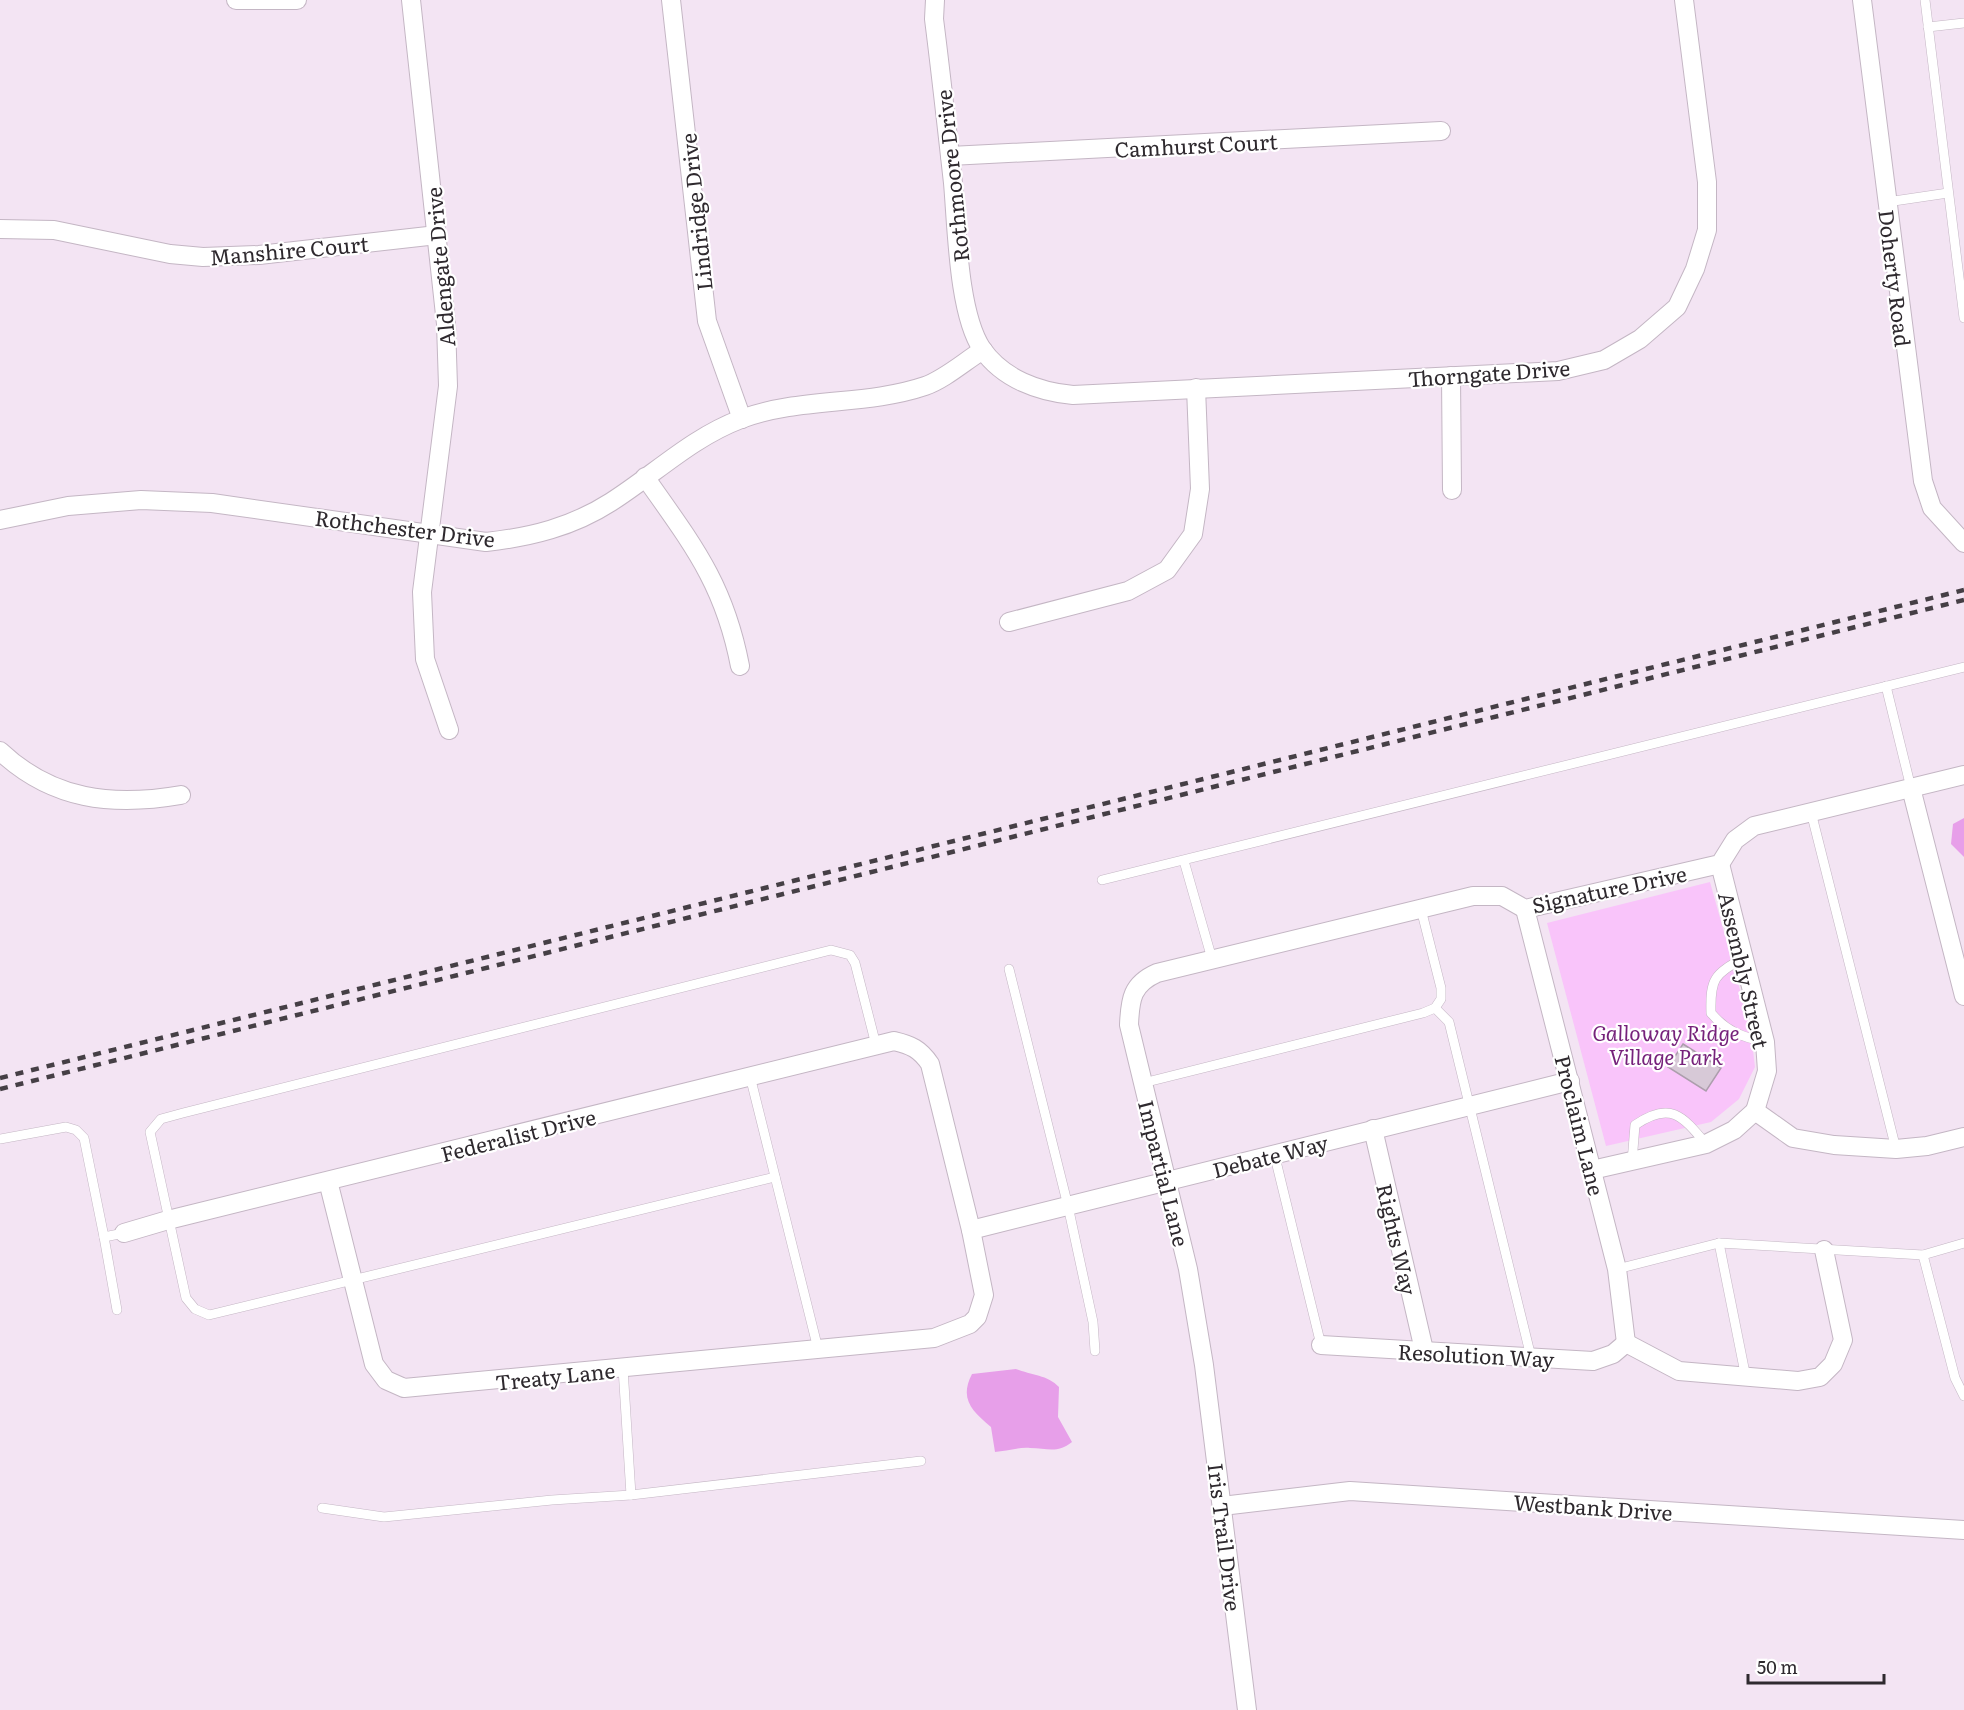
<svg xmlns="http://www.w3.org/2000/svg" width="1964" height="1710" font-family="Literata,serif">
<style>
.green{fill:#f9c4fa}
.water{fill:#e79fe9}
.building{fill:#d7c9d7;stroke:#ac9eac;stroke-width:1.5}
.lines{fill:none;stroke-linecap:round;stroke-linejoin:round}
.lane-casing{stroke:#c4b6c4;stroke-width:10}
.street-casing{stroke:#c4b6c4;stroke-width:20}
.lane{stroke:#fff;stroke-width:9}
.street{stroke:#fff;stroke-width:18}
.rail{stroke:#453f45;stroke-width:4.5;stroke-dasharray:8 8;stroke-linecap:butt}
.labels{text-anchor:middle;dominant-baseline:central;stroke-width:4.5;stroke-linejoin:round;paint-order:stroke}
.street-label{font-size:21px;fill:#2e292e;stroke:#fff}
.park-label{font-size:21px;font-style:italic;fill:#76227b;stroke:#fff}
</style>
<rect width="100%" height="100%" fill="#f3e4f3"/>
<!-- green -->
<polygon class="green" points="1710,882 1750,1026 1755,1067 1739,1099 1711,1122 1606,1146 1547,923"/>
<!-- water -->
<g class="water">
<polygon points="1964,818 1964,857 1951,844 1953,824"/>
<path d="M1016 1369C1031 1375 1048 1375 1059 1387L1058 1417 1072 1442C1057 1454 1047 1448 1030 1448 1019 1447 1006 1451 995 1452L991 1427C972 1411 959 1399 972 1374Z"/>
</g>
<!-- building -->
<polygon class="building" points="1683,1044 1721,1068 1706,1091 1668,1067"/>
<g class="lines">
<!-- lane casing -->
<g class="lane-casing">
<g id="lane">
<polyline points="1925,0 1964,318"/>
<polyline points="1928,27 1964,23"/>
<polyline points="1887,202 1948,193"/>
<polyline points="1886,686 1911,788"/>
<polyline points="1811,812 1896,1149"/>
<polyline points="1184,861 1212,959"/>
<polyline points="1102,880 1964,667"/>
<path d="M1744 958C1714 974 1710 979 1711 1013 1726 1031 1742 1037 1765 1042"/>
<polyline points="1009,969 1068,1206 1093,1322 1095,1351"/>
<polyline points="1435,1008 1449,1022 1531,1357"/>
<polyline points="750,1076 818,1349"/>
<polyline points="1143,1083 1423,1013 1435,1008 1441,999 1441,988 1421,909"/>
<polyline points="0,1139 66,1127 76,1130 84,1138 104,1237 124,1233"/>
<polyline points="1274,1153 1321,1345"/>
<path d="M1632 1162 1635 1125C1670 1101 1682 1115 1706 1144"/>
<polyline points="775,1177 209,1315 195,1309 186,1298 150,1132 161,1119 183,1113 831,950 850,955 855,963 876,1045"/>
<polyline points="104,1237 117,1310"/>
<polyline points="1719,1243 1746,1378"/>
<polyline points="1923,1255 1955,1378 1964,1396"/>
<polyline points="1617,1269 1719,1243 1923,1255 1964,1243"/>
<polyline points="623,1368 631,1495 921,1461"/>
<polyline points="322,1508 384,1517 552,1500 631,1495"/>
</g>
</g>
<!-- street casing -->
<g class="street-casing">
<g id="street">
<polyline points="236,0 297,0"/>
<polyline points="411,0 446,324 448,386 422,592 425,659 449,730"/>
<polyline points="671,0 707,321 742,419"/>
<path d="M935 0 934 19C941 74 947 129 953 183 957 228 958 313 982 349 1003 379 1039 392 1073 395L1558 371 1604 360 1640 339 1677 307 1695 269 1707 230V182L1684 0"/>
<polyline points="1862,0 1923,481 1932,508 1964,543"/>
<polyline points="950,156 1441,131"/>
<polyline points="0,229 54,230 170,254 203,257 259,255 437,235"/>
<polyline points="1451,376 1452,490"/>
<path d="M645 477C692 544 724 583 740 666"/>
<path d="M0 520 68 506 141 500 212 503 486 542C531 537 572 527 611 502 655 474 691 438 741 419 800 397 866 406 925 386 945 379 965 361 983 350"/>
<polyline points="1009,622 1128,591 1167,570 1193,534 1200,489 1196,388"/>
<path d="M0 751C52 800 112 807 181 795"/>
<polyline points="1911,788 1964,996"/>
<polyline points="1720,864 1765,1042 1767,1071 1755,1111"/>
<polyline points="1525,909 1617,1269 1626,1343"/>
<polyline points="1373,1129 1424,1350"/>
<polyline points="1592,1170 1706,1144 1734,1130 1755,1111 1793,1138 1834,1145 1896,1149 1927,1146 1964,1137"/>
<polyline points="971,1230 1570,1081"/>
<path d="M124 1233 168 1220 894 1041C911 1045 920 1049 930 1064L971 1230 984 1295 977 1317 970 1324 934 1338 404 1388 386 1380 374 1364 328 1181"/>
<polyline points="1626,1343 1679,1371 1798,1381 1820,1377 1833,1364 1843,1340 1824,1250"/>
<polyline points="1321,1345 1593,1361 1613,1354 1626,1343"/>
<polyline points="1222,1506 1350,1491 1964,1530"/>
<path d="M1247 1710 1204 1365 1188 1269 1129 1025C1130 999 1132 984 1157 973L1473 896H1502L1525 909 1720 864 1735 840 1754 826 1964 775"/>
</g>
</g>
<!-- lane -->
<use href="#lane" class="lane"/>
<!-- street -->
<use href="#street" class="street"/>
<!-- rail -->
<g class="rail">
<polyline points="0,1078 1964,590"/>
<polyline points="0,1089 1964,600"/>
</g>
</g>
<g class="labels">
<!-- street labels -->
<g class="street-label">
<text transform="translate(1196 144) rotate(-3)">Camhurst Court</text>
<text transform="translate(951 176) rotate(-96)">Rothmoore Drive</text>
<text transform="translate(695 212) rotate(-96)">Lindridge Drive</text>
<text transform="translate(289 249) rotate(-5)">Manshire Court</text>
<text transform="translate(439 267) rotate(-95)">Aldengate Drive</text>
<text transform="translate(1896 278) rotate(83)">Doherty Road</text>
<text transform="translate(1489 372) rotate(-4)">Thorngate Drive</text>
<text transform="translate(405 527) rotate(7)">Rothchester Drive</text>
<text transform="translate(1609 888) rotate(-12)">Signature Drive</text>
<text transform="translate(1745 970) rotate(77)">Assembly Street</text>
<text transform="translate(1581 1125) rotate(76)">Proclaim Lane</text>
<text transform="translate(518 1134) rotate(-14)">Federalist Drive</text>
<text transform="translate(1270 1155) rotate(-14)">Debate Way</text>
<text transform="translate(1165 1173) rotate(76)">Impartial Lane</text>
<text transform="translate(1398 1239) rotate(77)">Rights Way</text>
<text transform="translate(1476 1354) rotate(3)">Resolution Way</text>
<text transform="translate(555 1375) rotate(-6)">Treaty Lane</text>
<text transform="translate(1593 1506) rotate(4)">Westbank Drive</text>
<text transform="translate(1226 1537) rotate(83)">Iris Trail Drive</text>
</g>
<!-- park labels -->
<g class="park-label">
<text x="1666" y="1031">Galloway Ridge<tspan x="1666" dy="24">Village Park</tspan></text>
</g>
</g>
<!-- scale -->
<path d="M1748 1674v9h136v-9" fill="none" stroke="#2e292e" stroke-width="3"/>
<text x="1757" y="1674" font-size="18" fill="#2e292e" stroke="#ffffff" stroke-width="4.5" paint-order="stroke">50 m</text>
</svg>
